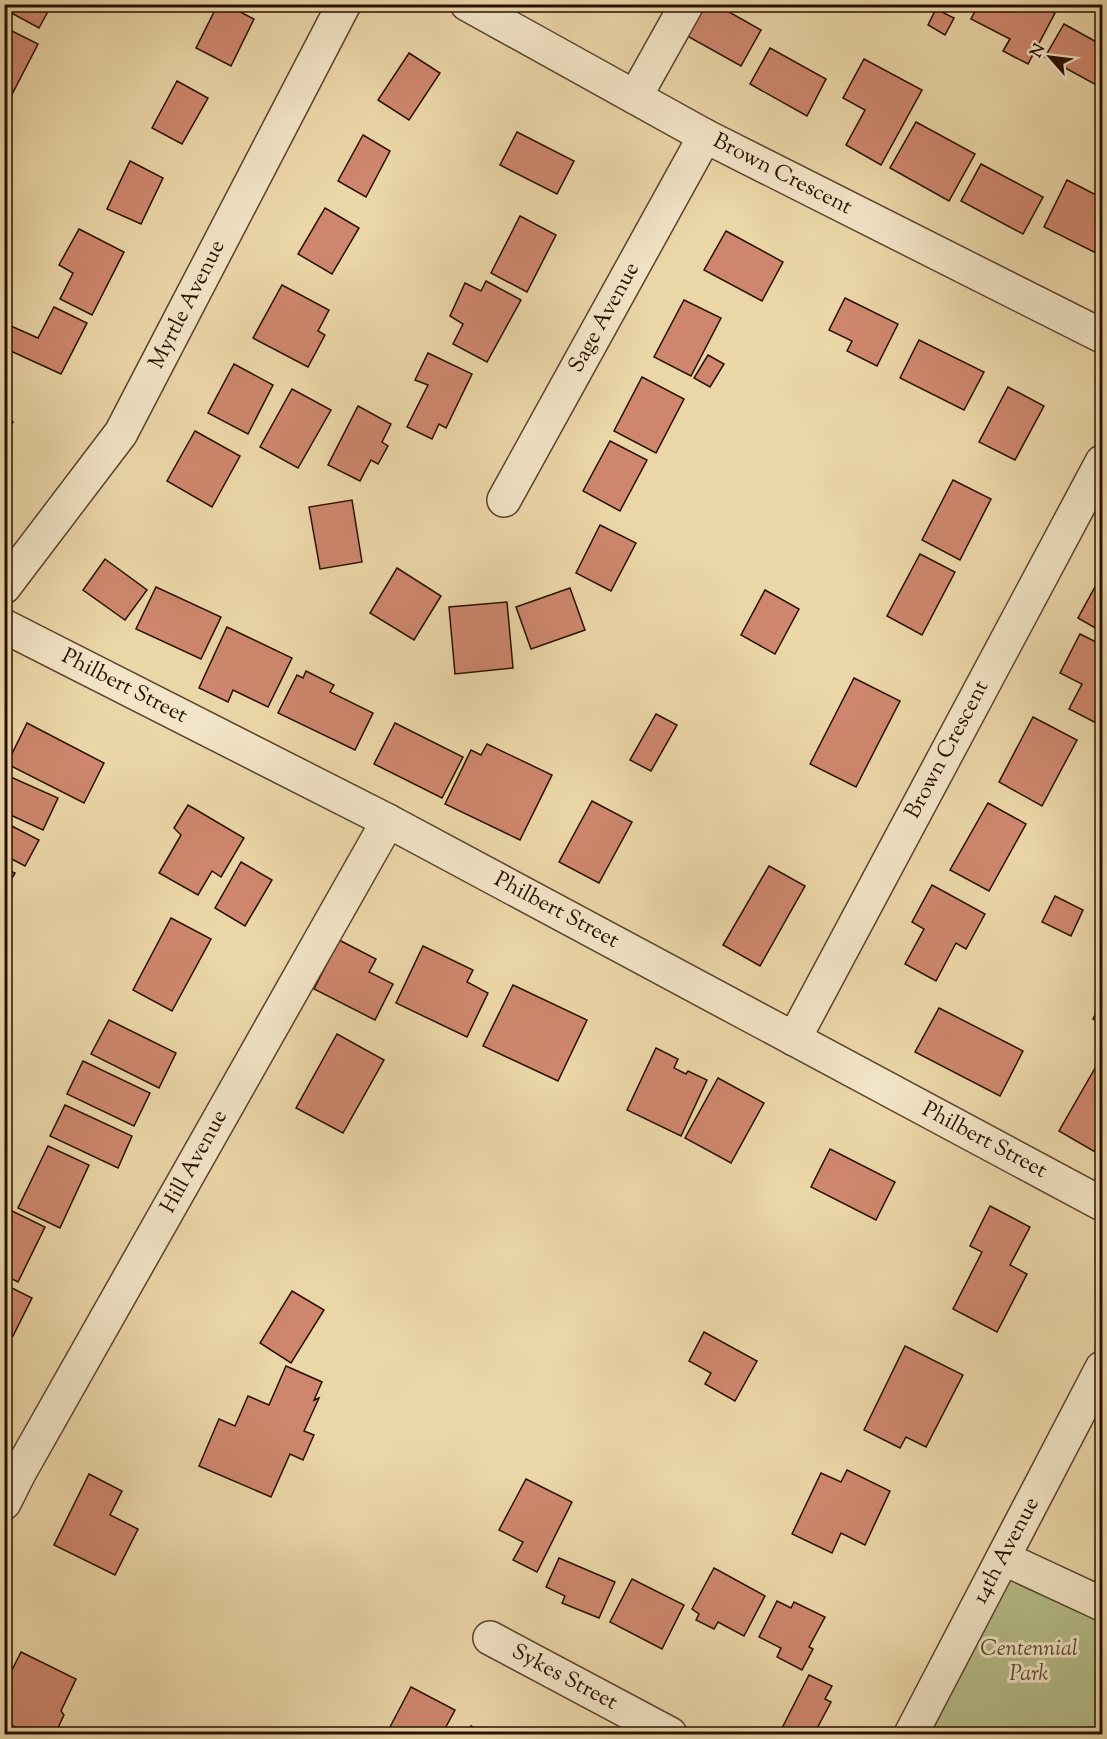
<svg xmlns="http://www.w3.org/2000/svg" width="1107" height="1739" font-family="'Sorts Mill Goudy',serif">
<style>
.green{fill:#b5be89;stroke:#6e6746;stroke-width:1.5}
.building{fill:#ce876e;stroke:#281002;stroke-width:1.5}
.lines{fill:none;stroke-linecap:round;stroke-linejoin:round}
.minor-casing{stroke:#59422c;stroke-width:36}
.minor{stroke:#f2e4c6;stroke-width:33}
.labels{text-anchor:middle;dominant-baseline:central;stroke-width:6;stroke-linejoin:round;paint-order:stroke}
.street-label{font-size:22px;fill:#281002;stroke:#f2e4c6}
.park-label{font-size:22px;font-style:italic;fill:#594d31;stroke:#f2e4c6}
</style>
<rect width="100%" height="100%" fill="#ebd6a8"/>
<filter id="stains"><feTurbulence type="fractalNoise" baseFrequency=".00333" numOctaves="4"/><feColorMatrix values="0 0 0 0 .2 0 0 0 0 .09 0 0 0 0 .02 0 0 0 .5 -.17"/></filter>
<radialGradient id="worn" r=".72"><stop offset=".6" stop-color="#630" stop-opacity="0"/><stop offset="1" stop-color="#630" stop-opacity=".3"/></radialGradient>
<!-- green -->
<polygon class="green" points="1003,1558 1102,1611 1102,1734 909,1734"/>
<!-- building -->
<g class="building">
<polygon points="4,4 52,4 39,28 4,9"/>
<polygon points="218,4 225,4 254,19 231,66 196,48"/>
<polygon points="695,4 715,4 761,30 741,66 680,32"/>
<polygon points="946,4 960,4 957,10"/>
<polygon points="979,4 1039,4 1055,13 1028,64 1003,51 1010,39 971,19"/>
<polygon points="936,9 954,18 945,35 928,25"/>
<polygon points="1064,24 1102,45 1102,88 1045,57"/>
<polygon points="4,27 38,44 7,104 4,103"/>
<polygon points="770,48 826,79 807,116 750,84"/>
<polygon points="409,53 440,73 409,120 378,100"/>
<polygon points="864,59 922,90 881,165 846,145 865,110 843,98"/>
<polygon points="177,81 208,98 182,144 152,128"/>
<polygon points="916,122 975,154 949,201 890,168"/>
<polygon points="517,132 574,161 557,194 500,165"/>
<polygon points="363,135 390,151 366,197 338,181"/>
<polygon points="130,161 163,178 141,224 107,209"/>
<polygon points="981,164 1043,197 1023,234 961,201"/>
<polygon points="1067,180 1102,198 1102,256 1044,227"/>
<polygon points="325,208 359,228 332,274 298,254"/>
<polygon points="520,216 556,235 527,292 491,273"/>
<polygon points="79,229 124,252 92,315 60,299 73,273 59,265"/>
<polygon points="726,231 783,262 762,301 704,270"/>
<polygon points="486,281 521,300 487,362 453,344 463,324 450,316 465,283 481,291"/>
<polygon points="282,285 329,310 318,331 325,335 308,367 253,338"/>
<polygon points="845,298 898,324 877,366 847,351 852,341 829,330"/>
<polygon points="684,300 721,318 691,376 654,357"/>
<polygon points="54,307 87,323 61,374 4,348 4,341 11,326 38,338"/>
<polygon points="919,340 984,372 964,410 900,378"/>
<polygon points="428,353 472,374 446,428 439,424 432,439 407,427 428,385 415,380"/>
<polygon points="708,355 724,364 710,387 694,378"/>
<polygon points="234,364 273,385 248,434 208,413"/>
<polygon points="642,377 684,399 656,453 614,431"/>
<polygon points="1008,387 1044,406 1015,460 979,442"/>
<polygon points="292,389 331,410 298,468 260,447"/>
<polygon points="358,406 391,424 382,442 388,446 378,464 371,460 360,481 328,465"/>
<polygon points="4,418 13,422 4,437"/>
<polygon points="195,431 240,456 212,507 167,481"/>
<polygon points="610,441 647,460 620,511 583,491"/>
<polygon points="953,480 991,499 960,560 922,540"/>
<polygon points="352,500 362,562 320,569 309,507"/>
<polygon points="600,525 636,543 611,591 576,573"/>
<polygon points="920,554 955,572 922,635 887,616"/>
<polygon points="105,559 147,590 125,620 83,590"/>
<polygon points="397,568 441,596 414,640 370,613"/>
<polygon points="1102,574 1102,632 1078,618"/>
<polygon points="156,587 221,617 201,659 136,629"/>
<polygon points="570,588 585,630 531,649 516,607"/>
<polygon points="765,590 799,609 775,654 741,635"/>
<polygon points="507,602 513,668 455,674 449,607"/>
<polygon points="227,627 292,658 268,707 233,690 228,702 199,688"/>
<polygon points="1080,634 1102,645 1102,726 1069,709 1082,684 1060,673"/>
<polygon points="306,671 334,685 330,692 373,713 355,750 278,713 297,675 303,678"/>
<polygon points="854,678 900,701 856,787 810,764"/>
<polygon points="656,714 677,725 651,771 630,760"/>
<polygon points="1033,717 1077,740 1042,806 999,782"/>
<polygon points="27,723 104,763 84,803 7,764"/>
<polygon points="395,723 463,757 442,798 374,764"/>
<polygon points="487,744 552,775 520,840 445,804 471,750 481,755"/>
<polygon points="4,774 58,798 43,830 4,812"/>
<polygon points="592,801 632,822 599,883 559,862"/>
<polygon points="988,803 1026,824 989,891 950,870"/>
<polygon points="188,805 244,838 221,877 212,871 198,895 159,873 181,835 174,828"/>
<polygon points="4,822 39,840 25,866 4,855"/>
<polygon points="241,862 272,880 245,926 215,908"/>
<polygon points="769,866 805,886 760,966 723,945"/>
<polygon points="4,868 15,873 4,892"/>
<polygon points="932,885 985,914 966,949 956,943 936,981 905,964 924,929 912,922"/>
<polygon points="1055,896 1083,910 1071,936 1042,922"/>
<polygon points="171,918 211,939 172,1011 133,990"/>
<polygon points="339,940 376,959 369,972 393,984 375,1020 314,989"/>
<polygon points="423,946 473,970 467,982 488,993 467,1037 396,1003"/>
<polygon points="513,985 587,1020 558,1081 483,1046"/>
<polygon points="1102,1001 1102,1024 1093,1019"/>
<polygon points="939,1008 1023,1051 1000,1096 915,1052"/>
<polygon points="109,1020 176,1053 159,1088 91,1054"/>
<polygon points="337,1034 384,1060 343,1133 296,1108"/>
<polygon points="656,1048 678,1059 674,1068 686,1074 688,1071 707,1080 681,1136 627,1110"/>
<polygon points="1102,1056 1102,1156 1059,1131"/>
<polygon points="83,1061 150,1093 134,1126 67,1094"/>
<polygon points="718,1078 764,1103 731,1163 685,1138"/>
<polygon points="65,1105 132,1136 118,1168 50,1136"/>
<polygon points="48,1146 89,1165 60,1228 18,1208"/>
<polygon points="830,1149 895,1182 876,1220 811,1187"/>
<polygon points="990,1206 1030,1227 1010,1265 1027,1274 997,1332 953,1309 982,1252 970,1246"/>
<polygon points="8,1209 45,1227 18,1282 4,1275 4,1215"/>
<polygon points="4,1284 32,1298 13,1336 4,1332"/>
<polygon points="292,1291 324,1310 291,1363 260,1343"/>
<polygon points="704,1332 757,1361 735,1401 705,1384 711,1373 689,1361"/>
<polygon points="905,1346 963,1375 926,1447 906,1437 900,1448 864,1430"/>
<polygon points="286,1366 322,1382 314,1400 319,1398 304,1431 314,1435 303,1460 290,1454 271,1497 199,1466 219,1419 235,1426 248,1396 269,1405"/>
<polygon points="847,1470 890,1491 865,1545 841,1533 832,1553 792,1534 821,1473 841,1482"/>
<polygon points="89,1474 122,1491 110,1515 138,1529 115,1575 54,1545"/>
<polygon points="526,1479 572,1502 537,1572 513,1560 523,1542 499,1530"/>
<polygon points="559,1558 615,1582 599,1618 562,1603 565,1596 546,1587"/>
<polygon points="714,1568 765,1596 744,1636 718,1622 714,1629 696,1620 699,1614 692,1609"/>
<polygon points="632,1579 684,1605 662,1649 610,1622"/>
<polygon points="777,1601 791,1608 794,1602 825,1617 809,1647 813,1649 802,1670 777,1657 781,1648 759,1637"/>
<polygon points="21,1652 76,1679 61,1711 64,1715 55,1734 31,1734 4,1722 4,1666 12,1670"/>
<polygon points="809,1675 832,1686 825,1699 831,1702 814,1734 779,1734"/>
<polygon points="411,1687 455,1710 442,1734 399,1734 389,1729"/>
<polygon points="471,1726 485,1734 466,1734"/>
</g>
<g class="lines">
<!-- minor casing -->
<g class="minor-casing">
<g id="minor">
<polyline points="467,4 705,136 1102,336"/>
<polyline points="635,97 687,4"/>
<polyline points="504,500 705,136"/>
<polyline points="4,587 121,433 344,4"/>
<polyline points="4,626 388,821 1102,1204"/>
<polyline points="794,1039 1102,462"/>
<polyline points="4,1503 19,1473 388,821"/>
<polyline points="1003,1558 1102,1604"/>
<polyline points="490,1638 670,1734"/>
<polyline points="911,1734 1102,1368"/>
</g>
</g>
<!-- minor -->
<use href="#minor" class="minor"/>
</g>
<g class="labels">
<!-- street labels -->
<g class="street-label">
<text transform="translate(782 175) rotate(27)">Brown Crescent</text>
<text transform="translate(188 305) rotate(-63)">Myrtle Avenue</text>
<text transform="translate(605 318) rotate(-61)">Sage Avenue</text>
<text transform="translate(124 687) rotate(27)">Philbert Street</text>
<text transform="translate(948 750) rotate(-62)">Brown Crescent</text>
<text transform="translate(556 911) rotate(28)">Philbert Street</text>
<text transform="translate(984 1141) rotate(28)">Philbert Street</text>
<text transform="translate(195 1162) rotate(-61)">Hill Avenue</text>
<text transform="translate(1007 1551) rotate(-62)">14th Avenue</text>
<text transform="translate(564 1678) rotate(28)">Sykes Street</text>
</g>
<!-- park labels -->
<g class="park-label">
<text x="1029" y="1650">Centennial<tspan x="1029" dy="25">Park</tspan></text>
</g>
</g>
<!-- margin -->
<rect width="1107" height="1739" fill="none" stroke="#ebd6a8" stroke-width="24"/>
<rect x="6" y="6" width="1095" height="1727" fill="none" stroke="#281002" stroke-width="3"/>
<rect x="12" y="12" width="1083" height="1715" fill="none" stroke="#281002" stroke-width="1.5"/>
<!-- north arrow -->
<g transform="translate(1050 57) rotate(298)" stroke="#f2e4c6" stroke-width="4.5" paint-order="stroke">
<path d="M0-4.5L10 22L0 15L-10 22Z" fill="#281002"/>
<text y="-9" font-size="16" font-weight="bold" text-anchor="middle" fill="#281002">N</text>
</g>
<rect width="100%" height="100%" filter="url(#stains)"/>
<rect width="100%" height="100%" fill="url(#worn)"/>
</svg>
